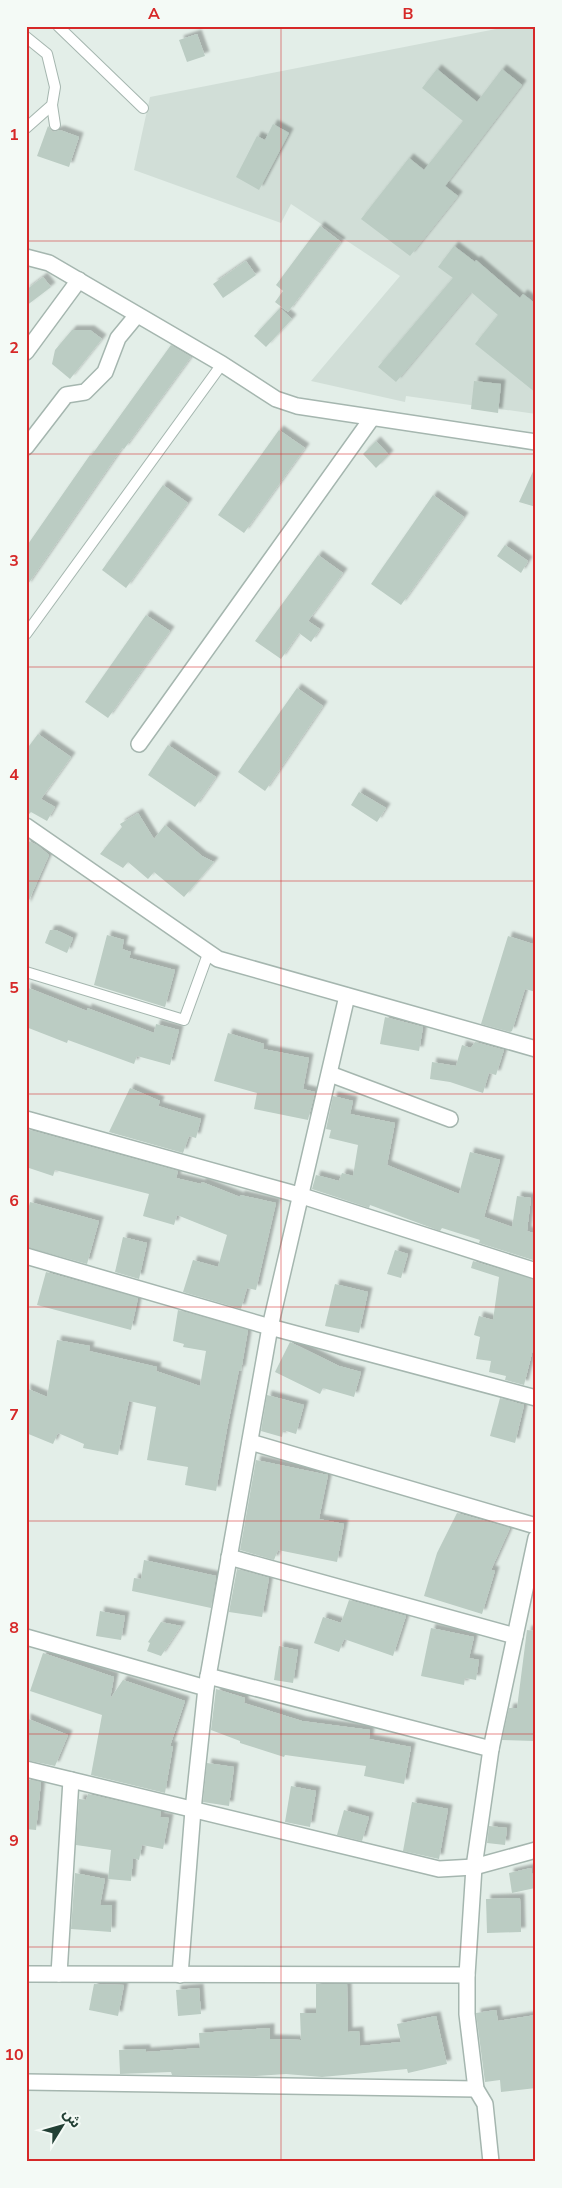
<svg xmlns="http://www.w3.org/2000/svg" width="562" height="2188" font-family="'Nunito Sans','Noto Sans Arabic',sans-serif">
<style>
.built{fill:#d1ded7}
.building{fill:#bbccc3;filter:url(#shadow)}
.lines{fill:none;stroke-linecap:round;stroke-linejoin:round}
.lane-casing{stroke:#a5b6af;stroke-width:12}
.street-casing{stroke:#a5b6af;stroke-width:18}
.lane{stroke:#fff;stroke-width:10}
.street{stroke:#fff;stroke-width:15}
.grid{fill:none;stroke:#d62828;stroke-width:1;stroke-opacity:0.55}
.neatline{fill:none;stroke:#d62828;stroke-width:2}
.grid-label{font-size:16px;text-anchor:middle;font-weight:bold;fill:#d62828}
</style>
<defs>
<filter id="shadow"><feDropShadow dx="4.5" dy="-4.5" stdDeviation="1" flood-color="#0004"/></filter>
</defs>
<rect width="100%" height="100%" fill="#e3eee8"/>
<!-- built -->
<polygon class="built" points="511,26 536,26 536,414 406,396 405,402 311,381 400,276 291,204 281,223 134,170 150,97"/>
<!-- building -->
<g class="building">
<polygon points="197,34 205,56 187,62 179,40"/>
<polygon points="437,69 477,102 502,69 522,85 445,186 458,196 410,256 361,219 409,158 424,170 463,121 422,88"/>
<polygon points="273,124 289,133 259,190 236,177 257,136 265,140"/>
<polygon points="48,126 53,132 60,130 79,137 69,167 37,156"/>
<polygon points="320,226 341,242 288,312 275,302 283,291 276,285"/>
<polygon points="454,246 475,262 476,260 520,298 523,294 536,304 536,393 475,344 498,315 471,292 396,382 378,367 453,278 438,267"/>
<polygon points="246,261 256,275 223,298 213,284"/>
<polygon points="43,277 51,287 26,306 26,290"/>
<polygon points="280,308 292,319 266,347 254,336"/>
<polygon points="72,330 90,330 102,339 70,379 52,364 55,350"/>
<polygon points="171,345 191,357 124,449 122,448 26,587 26,547 90,455 91,456"/>
<polygon points="474,381 501,384 498,413 471,409"/>
<polygon points="279,430 305,448 244,533 218,515"/>
<polygon points="376,441 389,455 376,468 363,454"/>
<polygon points="536,465 536,507 519,502"/>
<polygon points="163,485 188,503 126,588 102,570"/>
<polygon points="433,495 464,517 401,605 371,584"/>
<polygon points="505,545 528,561 521,573 497,556"/>
<polygon points="318,555 343,573 308,621 320,629 311,642 299,633 281,659 255,641"/>
<polygon points="146,615 170,631 108,718 85,702"/>
<polygon points="297,688 323,706 265,791 238,772"/>
<polygon points="38,734 71,757 41,799 55,807 47,821 31,812 26,817 26,750"/>
<polygon points="168,745 216,777 195,807 148,775"/>
<polygon points="359,792 386,808 377,822 351,805"/>
<polygon points="138,813 154,839 165,825 202,856 214,862 184,897 154,872 148,879 128,862 123,868 100,854 122,827 120,824"/>
<polygon points="26,840 37,845 49,855 26,907"/>
<polygon points="50,930 56,930 73,938 67,953 45,943"/>
<polygon points="107,935 124,940 122,949 131,952 129,958 175,970 165,1007 94,985"/>
<polygon points="508,936 536,945 536,992 525,989 512,1031 510,1032 481,1024"/>
<polygon points="26,987 87,1011 87,1008 154,1033 156,1024 179,1030 170,1065 137,1056 134,1064 68,1040 67,1043 26,1027"/>
<polygon points="385,1017 423,1027 419,1051 380,1044"/>
<polygon points="228,1033 264,1044 263,1049 309,1058 303,1089 315,1092 308,1120 254,1109 257,1093 214,1081"/>
<polygon points="475,1042 504,1050 496,1075 489,1073 483,1093 450,1082 430,1079 432,1062 456,1066 462,1045 471,1048"/>
<polygon points="130,1088 160,1101 158,1106 201,1119 196,1138 189,1136 183,1153 109,1132"/>
<polygon points="333,1096 353,1101 350,1114 395,1123 387,1165 459,1194 470,1152 500,1160 484,1217 512,1227 517,1196 531,1198 527,1231 536,1234 536,1261 479,1243 480,1240 442,1228 440,1231 370,1205 369,1208 312,1189 316,1175 339,1181 342,1173 353,1176 358,1145 329,1138 331,1130 326,1129"/>
<polygon points="26,1129 178,1171 176,1178 201,1184 202,1182 240,1197 240,1195 276,1203 256,1290 247,1288 241,1309 183,1292 193,1260 218,1267 227,1235 177,1215 174,1225 143,1216 149,1194 55,1170 53,1176 26,1167"/>
<polygon points="30,1202 99,1221 87,1264 26,1247 26,1218"/>
<polygon points="123,1237 147,1243 139,1279 115,1272"/>
<polygon points="395,1250 408,1254 401,1278 387,1274"/>
<polygon points="473,1261 536,1280 536,1337 524,1385 505,1380 506,1376 489,1372 491,1361 476,1359 480,1337 474,1335 479,1316 493,1320 499,1277 471,1268"/>
<polygon points="46,1272 138,1298 131,1330 37,1305"/>
<polygon points="335,1284 368,1292 359,1333 325,1326"/>
<polygon points="178,1310 248,1330 241,1371 239,1370 227,1429 216,1491 185,1485 188,1467 147,1460 156,1407 129,1401 118,1455 83,1448 84,1444 58,1433 53,1444 26,1433 26,1388 47,1397 57,1340 90,1346 89,1351 157,1367 156,1371 200,1386 206,1351 183,1347 184,1344 173,1341"/>
<polygon points="290,1342 339,1366 361,1372 354,1397 323,1388 320,1394 275,1372"/>
<polygon points="267,1395 304,1405 296,1434 283,1430 282,1437 261,1431"/>
<polygon points="500,1398 524,1405 515,1443 490,1436"/>
<polygon points="256,1460 328,1475 319,1519 344,1524 337,1562 278,1550 274,1560 240,1550"/>
<polygon points="457,1513 510,1528 491,1570 495,1571 482,1614 424,1596 437,1553"/>
<polygon points="144,1560 216,1576 211,1608 132,1591 134,1578 141,1579"/>
<polygon points="237,1569 269,1578 262,1617 229,1612"/>
<polygon points="349,1600 406,1616 393,1656 344,1639 339,1652 314,1643 323,1617 341,1623"/>
<polygon points="100,1611 125,1616 121,1640 96,1636"/>
<polygon points="161,1622 181,1626 161,1656 147,1651 150,1643 148,1642"/>
<polygon points="431,1628 474,1637 469,1658 479,1660 476,1680 465,1678 464,1685 421,1676"/>
<polygon points="527,1630 536,1631 535,1741 502,1740 509,1708 517,1708"/>
<polygon points="279,1646 298,1650 293,1683 274,1680"/>
<polygon points="43,1653 114,1677 110,1699 123,1680 185,1701 170,1746 173,1746 165,1793 91,1775 102,1715 30,1691"/>
<polygon points="216,1689 245,1698 244,1703 302,1721 370,1730 369,1739 411,1747 404,1784 364,1776 366,1766 285,1755 284,1757 240,1743 240,1741 211,1730"/>
<polygon points="26,1718 68,1735 55,1766 26,1760"/>
<polygon points="207,1763 234,1767 229,1806 203,1802"/>
<polygon points="26,1779 41,1782 36,1830 26,1829"/>
<polygon points="291,1786 316,1791 310,1827 285,1822"/>
<polygon points="88,1794 161,1811 160,1817 169,1818 163,1849 142,1845 139,1860 133,1858 131,1881 108,1879 111,1850 76,1845 79,1799 86,1800"/>
<polygon points="412,1802 448,1809 439,1859 403,1851"/>
<polygon points="344,1810 369,1817 362,1841 337,1835"/>
<polygon points="489,1826 507,1828 505,1845 487,1843"/>
<polygon points="531,1868 535,1888 512,1893 509,1873"/>
<polygon points="75,1873 105,1879 100,1905 112,1905 111,1932 71,1929"/>
<polygon points="520,1898 521,1932 487,1933 486,1899"/>
<polygon points="94,1984 124,1985 118,2016 89,2010"/>
<polygon points="316,1984 347,1984 348,2032 359,2031 360,2046 401,2042 397,2024 436,2016 447,2064 408,2073 407,2069 322,2077 286,2074 256,2076 172,2075 171,2072 120,2074 119,2050 146,2049 146,2052 200,2048 199,2033 270,2028 270,2039 301,2040 300,2013 316,2013"/>
<polygon points="199,1988 201,2014 178,2016 176,1990"/>
<polygon points="496,2010 498,2021 536,2015 536,2088 501,2092 500,2080 485,2082 476,2013"/>
</g>
<g class="lines">
<!-- lane casing -->
<g class="lane-casing">
<g id="lane">
<polyline points="58,26 143,108"/>
<polyline points="26,37 47,54 55,87 52,105 26,128"/>
<polyline points="52,105 55,125"/>
<polyline points="26,634 222,364"/>
<polyline points="26,972 184,1020 208,954"/>
</g>
</g>
<!-- street casing -->
<g class="street-casing">
<g id="street">
<polyline points="26,257 49,263 222,364 276,399 297,406 536,442"/>
<polyline points="26,352 79,280"/>
<polyline points="26,447 66,395 85,392 105,372 118,338 137,315"/>
<polyline points="139,744 372,418"/>
<polyline points="26,826 218,959 536,1049"/>
<polyline points="330,1074 450,1119"/>
<polyline points="26,1119 299,1195 536,1271"/>
<polyline points="26,1256 270,1327 536,1398"/>
<polyline points="250,1442 536,1526"/>
<polyline points="229,1557 515,1636"/>
<polyline points="26,1637 206,1688"/>
<polyline points="208,1676 491,1749"/>
<polyline points="26,1769 439,1869 474,1867 536,1850"/>
<polyline points="26,1974 467,1975"/>
<polyline points="59,1974 71,1780"/>
<polyline points="180,1975 193,1810 206,1688 270,1327 347,996"/>
<polyline points="26,2082 476,2089"/>
<polyline points="491,2162 485,2104 476,2089 467,2014 467,1975 474,1867 491,1749 536,1538"/>
</g>
</g>
<!-- lane -->
<use href="#lane" class="lane"/>
<!-- street -->
<use href="#street" class="street"/>
</g>
<!-- grid -->
<path class="grid" d="M281 26V2162M26 241H536M26 454H536M26 667H536M26 881H536M26 1094H536M26 1307H536M26 1521H536M26 1734H536M26 1947H536"/>
<!-- border -->
<rect width="562" height="2188" fill="none" stroke="#f4faf6" stroke-width="55"/>
<!-- north arrow -->
<g transform="translate(62 2126) rotate(53)" stroke="#f4faf6" stroke-width="4" paint-order="stroke">
<path d="M0-4L9 19L0 12L-9 19Z" fill="#224035"/>
<text y="-8" font-size="14" font-weight="bold" text-anchor="middle" fill="#224035">ش</text>
</g>
<rect x="28" y="28" width="506" height="2132" class="neatline"/>
<g class="grid-label">
<text x="154" y="19">A</text>
<text x="408" y="19">B</text>
<text x="14" y="140">1</text>
<text x="14" y="353">2</text>
<text x="14" y="566">3</text>
<text x="14" y="780">4</text>
<text x="14" y="993">5</text>
<text x="14" y="1206">6</text>
<text x="14" y="1420">7</text>
<text x="14" y="1633">8</text>
<text x="14" y="1846">9</text>
<text x="14" y="2060">10</text>
</g>
</svg>
